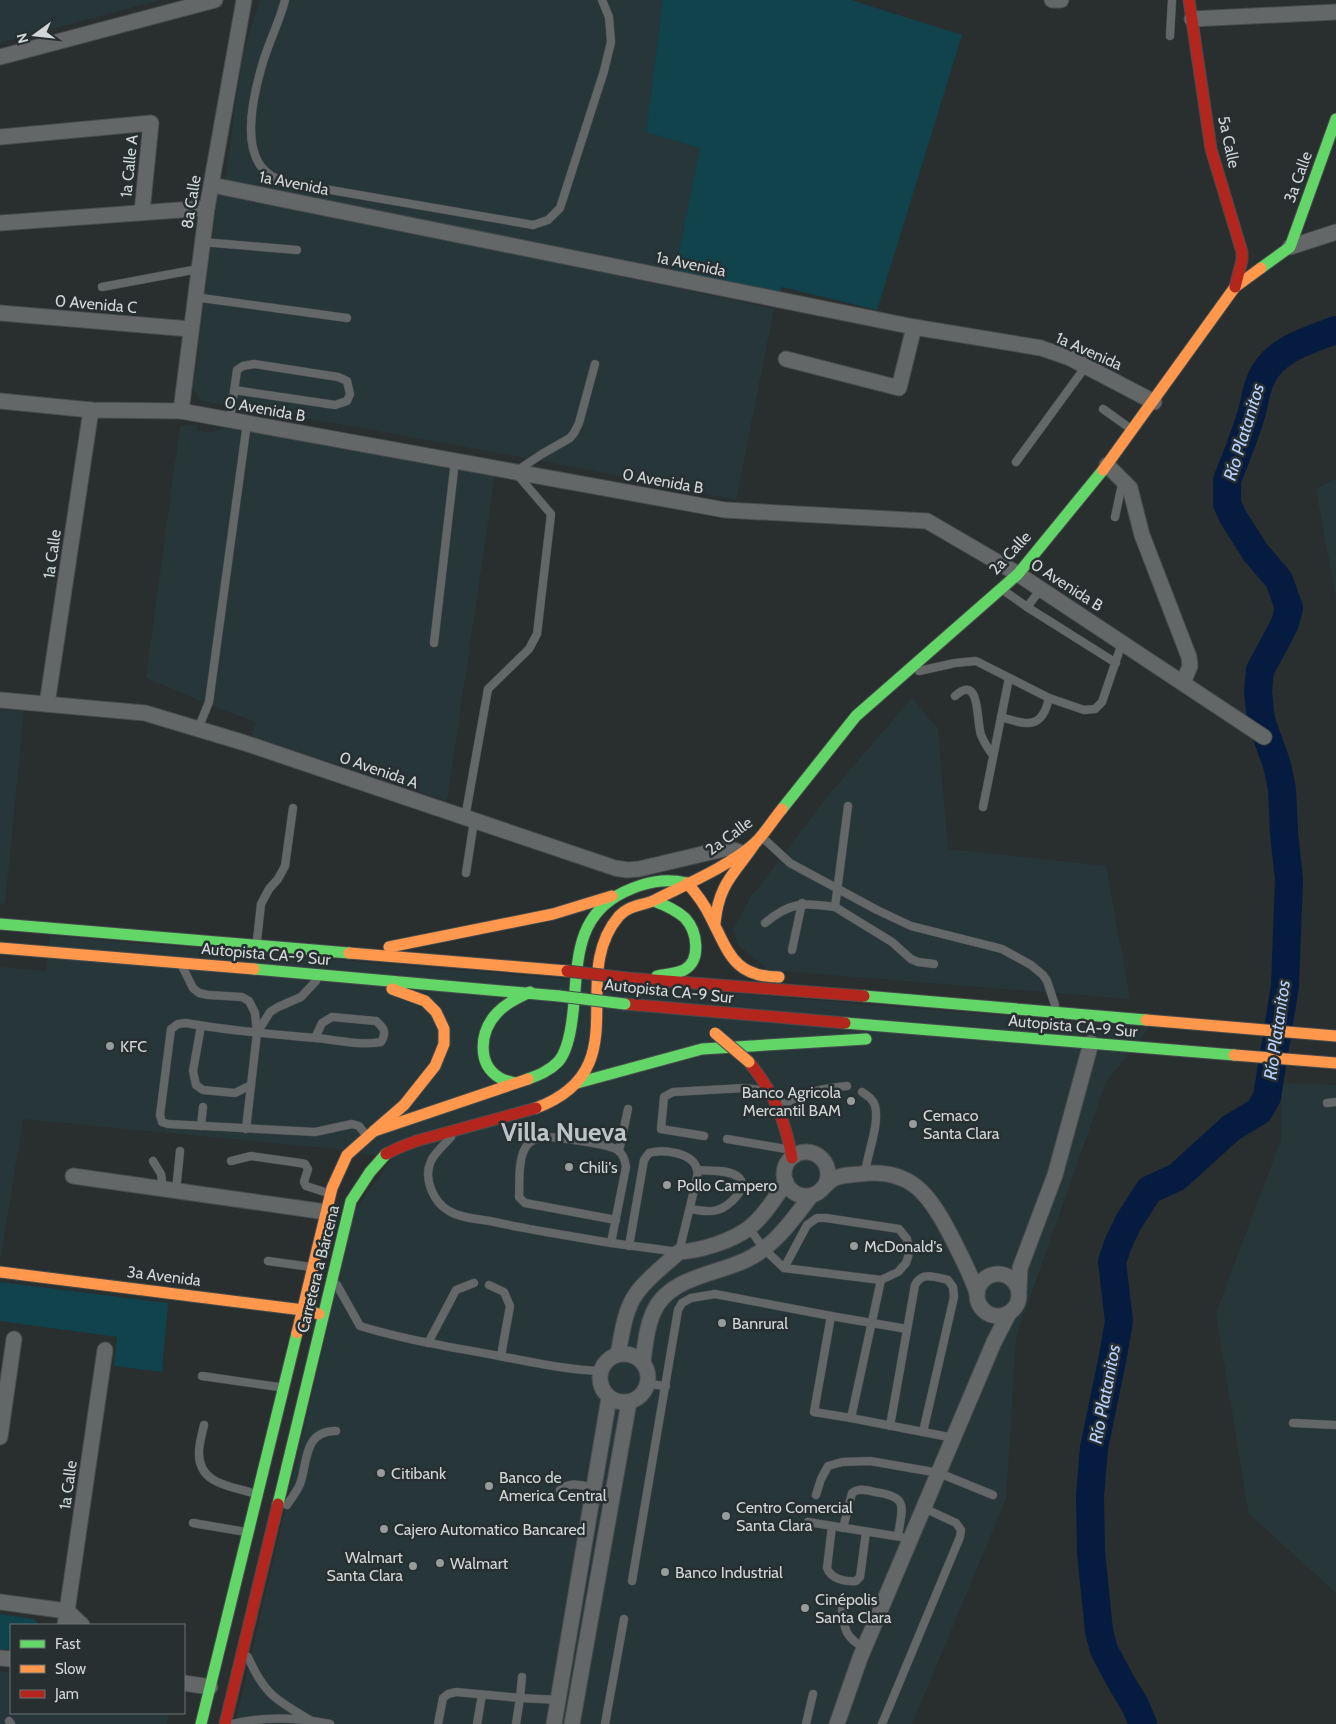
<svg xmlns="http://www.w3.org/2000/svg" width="1336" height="1724" font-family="Cabin,sans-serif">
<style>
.built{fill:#273739}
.green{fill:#10434c}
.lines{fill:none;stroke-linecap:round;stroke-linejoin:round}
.river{stroke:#061b40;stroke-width:28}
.lane-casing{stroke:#474c4d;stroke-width:9}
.street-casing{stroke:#474c4d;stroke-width:17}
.fast-casing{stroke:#474c4d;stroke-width:13}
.slow-casing{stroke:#474c4d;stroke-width:13}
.jam-casing{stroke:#474c4d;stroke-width:13}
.lane{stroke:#646768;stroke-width:8}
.street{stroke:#646768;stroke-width:15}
.fast{stroke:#63d668;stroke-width:11}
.slow{stroke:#ff974d;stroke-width:11}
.jam{stroke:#b3261e;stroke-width:11}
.fast-bridge-casing{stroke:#474c4d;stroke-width:13;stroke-linecap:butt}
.slow-bridge-casing{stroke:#474c4d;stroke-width:13;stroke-linecap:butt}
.jam-bridge-casing{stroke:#474c4d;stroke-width:13;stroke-linecap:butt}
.fast-bridge{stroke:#63d668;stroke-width:11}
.slow-bridge{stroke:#ff974d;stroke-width:11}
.jam-bridge{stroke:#b3261e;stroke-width:11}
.poi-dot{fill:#969b9c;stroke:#272f31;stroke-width:2}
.labels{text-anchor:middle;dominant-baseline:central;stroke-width:5;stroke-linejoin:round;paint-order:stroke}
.street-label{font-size:16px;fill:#d1d6d7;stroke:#272f31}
.poi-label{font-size:16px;fill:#d1d6d7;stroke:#272f31;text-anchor:start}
.water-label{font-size:18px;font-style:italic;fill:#b7d1fe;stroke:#272f31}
.town-label{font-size:26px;font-weight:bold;fill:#bbc5c8;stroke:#272f31}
</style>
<rect width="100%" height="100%" fill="#292e2f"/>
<!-- built -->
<g class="built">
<polygon points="0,0 160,0 0,43"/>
<polygon points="260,0 663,0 646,132 700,148 675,271 225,180 243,53"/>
<polygon points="218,194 385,226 774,309 736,500 580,468 352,426 201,401 193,388"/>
<polygon points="197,425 197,431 212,432 223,428 236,429 495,474 447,801 252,736 256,722 215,707 146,678 180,426"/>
<polygon points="1336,479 1336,598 1316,489"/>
<polygon points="912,698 938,729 948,849 1106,866 1130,999 769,970 738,945 733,929 751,897 830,793"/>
<polygon points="0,709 24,711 5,904 0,903"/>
<polygon points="50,936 1149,1028 1106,1082 1016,1337 1006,1499 912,1724 235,1724 355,1210 393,1158 337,1149 23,1119 0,1261 0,967 46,971"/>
<polygon points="1282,1083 1336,1085 1336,1593 1249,1514 1216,1313 1281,1140"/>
<polygon points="0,1671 11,1672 11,1713 169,1713 167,1724 0,1724"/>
</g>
<!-- green -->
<g class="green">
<polygon points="663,0 851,0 962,35 877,310 782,287 780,293 675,271 700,148 646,132"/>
<polygon points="0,1282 168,1303 162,1372 114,1366 117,1337 0,1321"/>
<polygon points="0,1614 33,1619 41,1625 11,1625 11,1650 0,1649"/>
</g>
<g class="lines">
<!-- river -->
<path class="river" d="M1143 1724 1135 1705 1121 1682 1104 1650 1099 1631 1091 1552 1090 1496 1094 1448 1113 1356 1119 1321 1112 1262 1118 1244 1128 1223 1149 1190 1177 1177 1231 1128 1259 1111 1267 1097 1285 986 1289 879 1284 833 1282 789 1277 765 1261 720 1258 692 1260 670 1278 637 1285 623 1289 608 1279 580 1256 553 1233 517 1227 504V480C1236 458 1245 435 1252 412 1255 401 1256 389 1261 379 1273 350 1309 340 1336 330"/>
<!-- lane casing -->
<g class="lane-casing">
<g id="lane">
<path d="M285 0C279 24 267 45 261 69 253 97 240 154 269 174 275 179 283 180 290 183L533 225 548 220 560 208 604 71 611 42 609 17 602 0"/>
<polyline points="1170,36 1172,0"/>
<polyline points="202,242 297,250"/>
<polyline points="102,287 198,269"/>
<polyline points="194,297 347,318"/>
<polyline points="1103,409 1131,429"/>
<polyline points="230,420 237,370 243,366 254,364 338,377 347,381 350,394 347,401 335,405 234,390"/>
<polyline points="1016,462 1086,366"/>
<polyline points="1115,517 1121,489 1125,481"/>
<polyline points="1003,590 1027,607 1041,589"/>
<polyline points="1027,607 1116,663"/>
<polyline points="434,643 455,461"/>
<polyline points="919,671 955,663 976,661 1049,698 1084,710 1095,709 1102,702 1122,643"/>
<path d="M955 696C981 673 976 721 981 735 984 742 988 749 993 755"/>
<path d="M1001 717C1027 725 1042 730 1049 698"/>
<polyline points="198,729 209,702 247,423"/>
<polyline points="848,806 835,907 892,942 911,959 918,962 934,964"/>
<polyline points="983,807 1009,678"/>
<polyline points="465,818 488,689 529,649 537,634 551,514 515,472 542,454 570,438 574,433 579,423 595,364"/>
<polyline points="763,838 790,863 877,910 911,926 1002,949 1031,965 1043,975 1047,981 1055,1005"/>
<polyline points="466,873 474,821"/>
<path d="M765 923C790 902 804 902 835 907"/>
<polyline points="257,940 261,904 269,889 278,879 285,866 293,808"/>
<polyline points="792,950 802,903"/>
<polyline points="183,968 193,988 199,993 208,995 242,997 249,1001 255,1013 257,1033 246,1129"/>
<polyline points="201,1026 193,1071 196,1085 203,1090 235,1093 251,1085"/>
<polyline points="257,1033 270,1012 278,1007 301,997 316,981"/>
<path d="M315 1038 322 1023 332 1017 376 1021C384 1028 387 1032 381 1042 360 1046 337 1040 316 1038 273 1034 229 1031 186 1023L178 1024 171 1029 160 1115 162 1122 168 1124 315 1132 352 1124 359 1126 366 1135"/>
<path d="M862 1092C868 1096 873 1099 875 1106 880 1123 867 1155 865 1173"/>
<polyline points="1327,1103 1336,1102"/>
<path d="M783 1104C807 1093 820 1088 847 1086"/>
<polyline points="201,1126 203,1107"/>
<polyline points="704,1136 661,1129 664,1097 673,1092 744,1088 760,1090"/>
<path d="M451 1137C445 1144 435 1152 431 1161 423 1178 433 1202 449 1211 461 1218 477 1219 490 1221 530 1230 571 1236 611 1243L679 1252 696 1182C697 1178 698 1173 697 1170 694 1152 662 1149 649 1153L644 1160 629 1246"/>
<polyline points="727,1139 786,1149"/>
<polyline points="619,1151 628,1109"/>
<polyline points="153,1161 161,1174 163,1189"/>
<polyline points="231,1161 251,1156 300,1163 305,1164 308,1169 304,1182 306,1186 328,1193"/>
<polyline points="176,1191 180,1151"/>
<path d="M690 1209C699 1210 709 1213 717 1210 728 1208 752 1186 737 1176 726 1169 709 1171 698 1170"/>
<polyline points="749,1228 764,1249 784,1268 881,1280 898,1272 906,1263 908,1257 909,1251 907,1239 899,1229 826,1218 817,1218 807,1225 784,1268"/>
<path d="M611 1243 626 1167C625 1160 623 1154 618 1150 609 1144 557 1137 545 1137 540 1137 532 1140 528 1144 517 1157 520 1182 519 1197L525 1203 616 1220"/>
<polyline points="268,1261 311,1267"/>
<polyline points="881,1280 851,1418 954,1438"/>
<path d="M337 1285 360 1326C405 1340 452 1347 499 1356 532 1362 566 1370 601 1371"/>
<polyline points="489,1285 504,1292 510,1306 501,1356"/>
<polyline points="428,1343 456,1290 474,1283"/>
<polyline points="202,1376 279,1387"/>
<polyline points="648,1384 666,1386"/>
<polyline points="851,1418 814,1412 831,1316 907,1329"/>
<polyline points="1293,1423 1336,1425"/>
<path d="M204 1425C202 1434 199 1444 199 1452 198 1485 232 1486 256 1494"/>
<path d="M890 1426 915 1285C922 1271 935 1277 948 1280L953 1287 954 1297 923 1432"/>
<path d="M560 1490C570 1481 581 1485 593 1488"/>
<polyline points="816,1495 821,1479 828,1466 842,1462 870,1461 939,1473 993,1495"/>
<path d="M287 1505C291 1498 297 1492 300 1484 308 1462 303 1431 336 1431"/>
<polyline points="808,1522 901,1537"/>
<polyline points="193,1523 246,1532"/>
<path d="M832 1526 827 1568C831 1579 845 1582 856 1581L860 1577 866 1532"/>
<path d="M843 1528 852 1493C859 1488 866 1490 875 1492 910 1497 902 1507 898 1536"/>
<polyline points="632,1581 678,1310 682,1303 691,1298 715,1294 831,1316"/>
<path d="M842 1608C844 1629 845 1637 864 1648"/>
<path d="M248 1657C264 1694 276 1700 310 1720"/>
<polyline points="9,1721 11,1724"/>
<path d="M232 1724C265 1716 297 1717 330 1724"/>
<polyline points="438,1724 443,1698 448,1694 456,1692 520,1698 522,1677"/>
<polyline points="477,1724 482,1695"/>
<polyline points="516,1724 520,1698 559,1700"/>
<polyline points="605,1724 624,1619"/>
<polyline points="806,1724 813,1694"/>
<polyline points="882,1724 960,1537 961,1530 956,1523 924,1508"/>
</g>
</g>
<!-- street casing -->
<g class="street-casing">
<g id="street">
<polyline points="1052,0 1061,0"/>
<polyline points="1192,19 1336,12"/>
<polyline points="0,57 215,0"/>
<polyline points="0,137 151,123 142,212"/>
<polyline points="212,185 914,327 1041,348 1070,358 1154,402"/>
<polyline points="0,223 207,208"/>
<polyline points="1290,247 1336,232"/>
<polyline points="0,313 190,329"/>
<polyline points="786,359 899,388 914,327"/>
<polyline points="0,401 91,410 181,411 725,510 927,521 1018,574 1264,737"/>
<polyline points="181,411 207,208 244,0"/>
<polyline points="1107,465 1130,488 1142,535 1189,657 1190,666 1183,683"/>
<polyline points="0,700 145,713 245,743 615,868 627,870 639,869 728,848 742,853"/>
<polyline points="47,704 91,410"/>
<circle cx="806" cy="1174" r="22"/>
<polyline points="73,1176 326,1212"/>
<path d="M825 1186C834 1175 846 1175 860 1174 910 1167 929 1194 950 1234 960 1254 970 1272 977 1293"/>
<circle cx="998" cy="1295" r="21"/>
<polyline points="1019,1290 1020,1268 1055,1175 1091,1043"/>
<circle cx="624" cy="1378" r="24"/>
<path d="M618 1354C622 1335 624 1311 636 1294 647 1278 665 1265 679 1252 700 1251 732 1241 749 1228 764 1216 775 1198 786 1182"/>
<path d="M643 1362C645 1346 646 1329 653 1313 668 1277 715 1275 746 1260 774 1247 793 1219 811 1196"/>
<polyline points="0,1437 14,1339"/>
<polyline points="0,1602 67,1611"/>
<polyline points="67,1611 82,1625"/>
<polyline points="65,1625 105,1350"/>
<polyline points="0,1658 11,1659"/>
<polyline points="184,1683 210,1687"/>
<polyline points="554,1724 609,1398"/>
<polyline points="572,1724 629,1402"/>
<polyline points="837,1724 860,1658 994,1342 1009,1313"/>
</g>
</g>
<!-- fast casing -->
<g class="fast-casing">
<g id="fast">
<polyline points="1261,268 1290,247 1336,119"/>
<polyline points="782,809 856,716 1018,574 1103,470"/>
<path d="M654 901C665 905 676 910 685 918 697 931 702 960 684 970 676 974 666 974 657 976"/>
<polyline points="0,924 349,953"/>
<polyline points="254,969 559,996"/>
<polyline points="864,996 1146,1020"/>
<polyline points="845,1023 1234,1055"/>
<path d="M528 1079C539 1075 549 1071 558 1062 566 1053 569 1039 571 1027 580 975 568 919 624 892 645 882 664 878 687 883"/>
<path d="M515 1083C510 1081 504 1081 500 1078 476 1064 480 1031 497 1013 506 1003 518 998 530 992"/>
<polyline points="577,1083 702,1049 866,1039"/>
<polyline points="278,1504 351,1201 370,1172 386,1154"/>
<polyline points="201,1724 297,1333"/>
</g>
</g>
<!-- slow casing -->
<g class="slow-casing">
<g id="slow">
<polyline points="1103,470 1235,287 1261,268"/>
<path d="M687 883C697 894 705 905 711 918 729 953 734 977 779 977"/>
<path d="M715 923C719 882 735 874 756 842"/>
<polyline points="389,947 553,914 612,896"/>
<polyline points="0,948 254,969"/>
<polyline points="349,953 567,971"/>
<polyline points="1146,1020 1336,1036"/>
<polyline points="1234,1055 1336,1063"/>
<path d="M536 1108C640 1069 566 978 619 916 630 904 644 906 657 899 687 884 731 865 756 842 765 833 773 820 782 809"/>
<polyline points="374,1131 404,1105 435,1066 444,1044 444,1029 436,1012 425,1001 392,989"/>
<polyline points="0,1272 303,1310 319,1314"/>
<polyline points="297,1333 332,1188 347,1155 374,1131 528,1079"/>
</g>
</g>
<!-- jam casing -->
<g class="jam-casing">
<g id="jam">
<polyline points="1189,0 1211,149 1242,252 1242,260 1235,287"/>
<polyline points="627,978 864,996"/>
<polyline points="625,1004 845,1023"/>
<path d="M749 1062C774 1093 785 1119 792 1158"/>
<polyline points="386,1154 398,1148 416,1141 536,1108"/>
<polyline points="225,1724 278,1504"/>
</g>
</g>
<!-- lane -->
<use href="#lane" class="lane"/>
<!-- street -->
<use href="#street" class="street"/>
<!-- fast -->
<use href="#fast" class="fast"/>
<!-- slow -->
<use href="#slow" class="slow"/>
<!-- jam -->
<use href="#jam" class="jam"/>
<!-- fast-bridge casing -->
<g class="fast-bridge-casing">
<polyline id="fast-bridge" points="559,996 625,1004"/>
</g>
<!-- slow-bridge casing -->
<g class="slow-bridge-casing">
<polyline id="slow-bridge" points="715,1033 749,1062"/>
</g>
<!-- jam-bridge casing -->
<g class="jam-bridge-casing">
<polyline id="jam-bridge" points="567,971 627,978"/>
</g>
<!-- fast-bridge -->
<use href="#fast-bridge" class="fast-bridge"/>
<!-- slow-bridge -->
<use href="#slow-bridge" class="slow-bridge"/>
<!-- jam-bridge -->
<use href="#jam-bridge" class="jam-bridge"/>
</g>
<!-- markers -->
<g class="poi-dot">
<circle cx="110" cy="1046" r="5"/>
<circle cx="851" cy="1101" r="5"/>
<circle cx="913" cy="1124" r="5"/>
<circle cx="569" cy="1167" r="5"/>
<circle cx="667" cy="1185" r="5"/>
<circle cx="854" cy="1246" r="5"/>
<circle cx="722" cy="1323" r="5"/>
<circle cx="381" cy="1473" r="5"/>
<circle cx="489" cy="1486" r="5"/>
<circle cx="726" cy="1516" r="5"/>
<circle cx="384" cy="1529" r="5"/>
<circle cx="440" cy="1563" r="5"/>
<circle cx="413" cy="1566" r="5"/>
<circle cx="665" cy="1572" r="5"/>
<circle cx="805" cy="1608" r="5"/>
</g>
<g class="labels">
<!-- street labels -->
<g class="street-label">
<text transform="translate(1229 142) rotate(78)">5a Calle</text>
<text transform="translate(129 166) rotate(-84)">1a Calle A</text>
<text transform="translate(1298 177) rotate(-70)">3a Calle</text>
<text transform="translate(294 183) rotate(11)">1a Avenida</text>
<text transform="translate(191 202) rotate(-81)">8a Calle</text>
<text transform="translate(691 264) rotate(12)">1a Avenida</text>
<text transform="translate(96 304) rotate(5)">0 Avenida C</text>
<text transform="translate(1089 351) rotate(24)">1a Avenida</text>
<text transform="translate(265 409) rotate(10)">0 Avenida B</text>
<text transform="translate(663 481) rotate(10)">0 Avenida B</text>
<text transform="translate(1010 553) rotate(-47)">2a Calle</text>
<text transform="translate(52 554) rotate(-82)">1a Calle</text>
<text transform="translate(1067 585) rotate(33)">0 Avenida B</text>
<text transform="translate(379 770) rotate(19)">0 Avenida A</text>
<text transform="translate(729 836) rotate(-36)">2a Calle</text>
<text transform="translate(266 954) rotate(5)">Autopista CA-9 Sur</text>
<text transform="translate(669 991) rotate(6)">Autopista CA-9 Sur</text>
<text transform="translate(1073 1026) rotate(5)">Autopista CA-9 Sur</text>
<text transform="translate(318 1269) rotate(-76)">Carretera a Bárcena</text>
<text transform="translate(164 1276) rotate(7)">3a Avenida</text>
<text transform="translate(68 1485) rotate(-82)">1a Calle</text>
</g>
<!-- poi labels -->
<g class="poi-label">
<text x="120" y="1046">KFC</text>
<text x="841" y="1092" text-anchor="end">Banco Agricola<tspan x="841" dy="18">Mercantil BAM</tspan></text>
<text x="923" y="1115">Cemaco<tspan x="923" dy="18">Santa Clara</tspan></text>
<text x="579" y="1167">Chili's</text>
<text x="677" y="1185">Pollo Campero</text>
<text x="864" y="1246">McDonald's</text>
<text x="732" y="1323">Banrural</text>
<text x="391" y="1473">Citibank</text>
<text x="499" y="1477">Banco de<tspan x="499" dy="18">America Central</tspan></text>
<text x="736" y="1507">Centro Comercial<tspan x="736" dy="18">Santa Clara</tspan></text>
<text x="394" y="1529">Cajero Automatico Bancared</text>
<text x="403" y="1557" text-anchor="end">Walmart<tspan x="403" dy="18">Santa Clara</tspan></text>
<text x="450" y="1563">Walmart</text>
<text x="675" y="1572">Banco Industrial</text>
<text x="815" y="1599">Cinépolis<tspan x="815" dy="18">Santa Clara</tspan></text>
</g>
<!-- water labels -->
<g class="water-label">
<text transform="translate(1244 432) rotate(-73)">Río Platanitos</text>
<text transform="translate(1277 1030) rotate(-82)">Río Platanitos</text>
<text transform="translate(1105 1394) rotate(-79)">Río Platanitos</text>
</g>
<!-- town labels -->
<g class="town-label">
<text x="564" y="1132">Villa Nueva</text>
</g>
</g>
<!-- legend -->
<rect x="10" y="1624" width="175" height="90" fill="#272f31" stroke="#6b7273"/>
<rect x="20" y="1640" width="25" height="8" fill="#63d668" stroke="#6b7273"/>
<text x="55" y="1649" font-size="15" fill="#d1d6d7">Fast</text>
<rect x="20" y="1665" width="25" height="8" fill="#ff974d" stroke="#6b7273"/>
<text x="55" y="1674" font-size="15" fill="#d1d6d7">Slow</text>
<rect x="20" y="1690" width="25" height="8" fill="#b3261e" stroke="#6b7273"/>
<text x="55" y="1699" font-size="15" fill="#d1d6d7">Jam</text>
<!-- north arrow -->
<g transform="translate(35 35) rotate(255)" stroke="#272f31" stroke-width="4" paint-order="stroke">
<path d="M0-4L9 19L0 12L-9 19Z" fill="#d1d6d7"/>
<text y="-8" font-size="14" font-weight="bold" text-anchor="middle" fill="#d1d6d7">N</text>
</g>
</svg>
